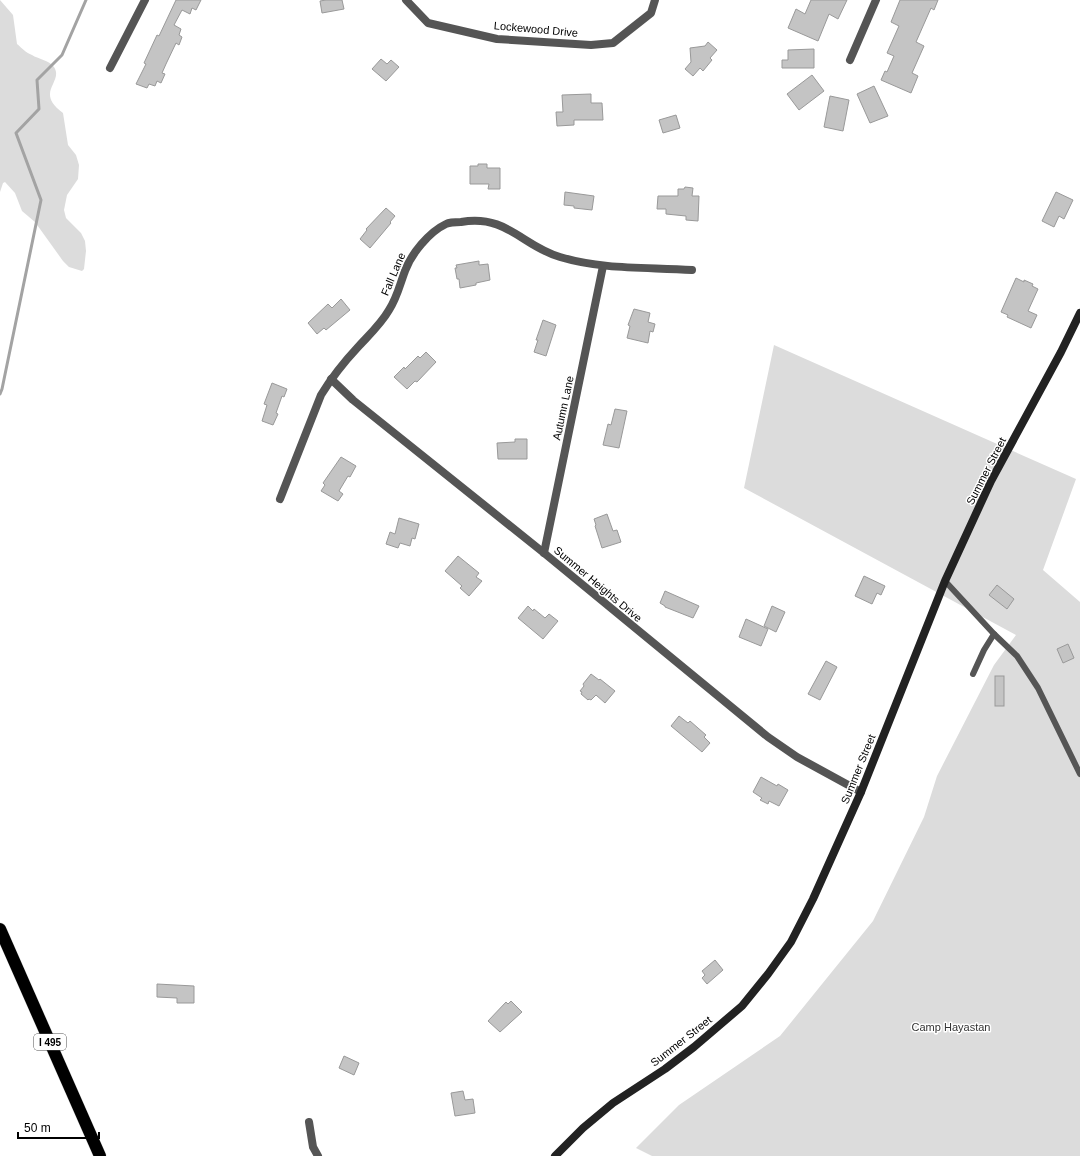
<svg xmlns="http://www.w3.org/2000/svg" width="1080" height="1156" font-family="Arial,sans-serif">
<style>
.green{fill:#dcdcdc}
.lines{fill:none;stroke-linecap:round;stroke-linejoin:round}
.stream{stroke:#a3a3a3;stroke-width:3}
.building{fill:#c4c4c4;stroke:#999}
.motorway-casing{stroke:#dbdbdb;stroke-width:13}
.service{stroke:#555;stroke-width:6}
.minor{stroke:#555;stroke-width:8}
.secondary{stroke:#222;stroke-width:8}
.motorway{stroke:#000;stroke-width:12}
.labels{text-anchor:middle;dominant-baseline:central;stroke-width:3;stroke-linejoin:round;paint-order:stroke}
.shield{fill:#fff;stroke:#4c4c4c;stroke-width:1}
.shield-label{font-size:10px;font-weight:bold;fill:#000}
.street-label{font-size:11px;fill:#000;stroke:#fff}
.park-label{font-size:11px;fill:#333;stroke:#fff}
</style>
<rect width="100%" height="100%" fill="#fff"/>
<!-- green -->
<g class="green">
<path d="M0 0 13 15 17 44C22 48 26 53 32 55 38 59 49 60 54 67 64 82 34 92 63 113L68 145 76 155 79 165 78 179 67 195 64 210 66 218 81 233 85 241 86 251 84 269 82 271 69 267 63 261 35 222 22 211 15 193 5 182 3 183 0 192Z"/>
<polygon points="774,345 1076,479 1043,570 1080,602 1080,1156 652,1156 636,1148 679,1105 780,1036 873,921 924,817 937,776 994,665 1016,635 744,488"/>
</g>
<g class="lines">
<!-- stream -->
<polyline class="stream" points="0,394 2,389 41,200 16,133 39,109 37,80 62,55 86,0"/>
</g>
<!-- building -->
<g class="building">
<polygon points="176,0 201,0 196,10 192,8 190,14 182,10 174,25 181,29 179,35 182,37 179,45 176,43 166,64 162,73 165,74 161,83 157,81 155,86 149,84 147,88 136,84 146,64 144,63 157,35 159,36"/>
<polygon points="326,0 342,0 344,9 322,13 320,1"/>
<polygon points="811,0 847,0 838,19 829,14 818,41 788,28 796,9 805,14"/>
<polygon points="900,0 938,0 934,10 931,8 916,42 924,46 912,73 918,76 911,93 881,80 885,71 887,72 894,56 887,53 899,26 891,22"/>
<polygon points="708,42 717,50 710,58 712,60 703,71 700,68 693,76 685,69 691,62 690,48 705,46"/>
<polygon points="814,49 814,68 782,68 782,60 788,60 788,50"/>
<polygon points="381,59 387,64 391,60 399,67 386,81 372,69"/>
<polygon points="812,75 824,91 799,110 787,94"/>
<polygon points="874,86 888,116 870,123 857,94"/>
<polygon points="591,94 591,103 602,103 603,120 574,120 574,125 557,126 556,112 563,112 562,95"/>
<polygon points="830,96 849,100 843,131 824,127"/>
<polygon points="676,115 680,128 663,133 659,120"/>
<polygon points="478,164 487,164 487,168 500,168 500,189 488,189 489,184 470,184 470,166 478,166"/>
<polygon points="685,187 693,188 692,196 699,196 698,221 686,220 686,216 666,214 666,209 657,209 658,196 678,196 678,189 684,189"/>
<polygon points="565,192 594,196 592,210 574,208 574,206 564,205"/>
<polygon points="1056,192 1073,200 1064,219 1059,216 1054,227 1042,221"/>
<polygon points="386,208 395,216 390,222 391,223 370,248 360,239 367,230 366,229"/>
<polygon points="479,261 479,265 488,264 490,280 476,283 476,285 460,288 459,279 457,279 455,268 457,268 456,265"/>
<polygon points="1016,278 1024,282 1024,280 1033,284 1032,286 1038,289 1028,311 1037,315 1031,328 1007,317 1008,315 1001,312"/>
<polygon points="341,299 350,310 326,330 324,328 317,334 308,323 328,304 332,308"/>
<polygon points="634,309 650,313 648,322 655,324 653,332 650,331 648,343 627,338 630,326 628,325"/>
<polygon points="543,320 556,325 546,356 534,352 538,340 536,340"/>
<polygon points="426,352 436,362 417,382 415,381 407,389 394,377 404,367 405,369 418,356 420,358"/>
<polygon points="272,383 287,389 284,397 282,396 276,413 278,414 273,425 262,421 267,405 264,404"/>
<polygon points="615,409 627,411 619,448 603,445 608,424 611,425"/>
<polygon points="515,439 527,439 527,459 498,459 497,443 515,442"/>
<polygon points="341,457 356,466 350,477 348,476 339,491 343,494 338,501 321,491 325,485 323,483"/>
<polygon points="607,514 613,531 617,530 621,542 602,548 595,526 596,525 594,519"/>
<polygon points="399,518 419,524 415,539 412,538 410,546 400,543 398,548 386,544 390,532 395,534"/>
<polygon points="458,556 479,573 476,577 482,581 469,596 460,588 462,586 445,571"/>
<polygon points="864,576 885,586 881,595 877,593 872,604 855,596"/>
<polygon points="997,585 1014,599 1007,609 989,595"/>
<polygon points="665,591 699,606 693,618 665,607 665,606 660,603"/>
<polygon points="528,606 533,611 534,609 545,618 549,614 558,621 543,639 518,618"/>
<polygon points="772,606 785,612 776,632 764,626"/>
<polygon points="746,619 768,629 761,646 739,637"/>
<polygon points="1068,644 1074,658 1063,663 1057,649"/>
<polygon points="826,661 837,667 820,700 808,694"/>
<polygon points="591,674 599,680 600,679 615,691 605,703 596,695 591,700 589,699 588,700 581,694 582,692 580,691 584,686 583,684"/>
<rect x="995" y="676" width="9" height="30"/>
<polygon points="679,716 688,723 690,721 706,735 704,737 710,743 702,752 671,726"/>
<polygon points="761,777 777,786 778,784 788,790 779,806 769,801 768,804 760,800 762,798 753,792"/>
<polygon points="715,960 723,970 707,984 702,978 705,975 702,971"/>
<polygon points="157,984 194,986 194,1003 177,1003 177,998 157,997"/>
<polygon points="511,1001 522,1012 500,1032 488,1021 506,1002 508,1004"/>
<polygon points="344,1056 359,1063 354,1075 339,1068"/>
<polygon points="463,1091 465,1100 473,1099 475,1113 455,1116 451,1093"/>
</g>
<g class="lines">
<!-- motorway casing -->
<g class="motorway-casing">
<polyline id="motorway" points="0,929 100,1156"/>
</g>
<!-- service -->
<g class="service">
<polyline points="945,581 994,634 1017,656 1038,688 1080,774"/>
<polyline points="973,674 984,650 994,634"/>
</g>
<!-- minor -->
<g class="minor">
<polyline points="406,0 428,23 497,39 591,45 613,43 651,13 655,0"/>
<polyline points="850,60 876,0"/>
<polyline points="110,68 145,0"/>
<polyline points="331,379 353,400 544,553 768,737 797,757 861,792"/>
<path d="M280 499 321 395C332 377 344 362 358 347 369 335 381 324 389 310 397 298 400 284 405 271 411 254 429 232 446 224 450 222 456 222 461 222 507 214 522 246 560 257 603 270 648 267 692 270"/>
<polyline points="544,553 603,266"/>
<polyline points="309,1122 313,1147 318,1156"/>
</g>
<!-- secondary -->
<polyline class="secondary" points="555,1156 583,1128 613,1103 665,1069 694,1047 742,1006 768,974 791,942 813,899 861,792 945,581 991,481 1061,352 1080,313"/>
<!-- motorway -->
<use href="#motorway" class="motorway"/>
</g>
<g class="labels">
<!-- shield labels -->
<rect class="shield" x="34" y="1034" width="32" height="16" rx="3"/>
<g class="shield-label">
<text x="50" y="1042">I 495</text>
</g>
<!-- street labels -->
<g class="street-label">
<text transform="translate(536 29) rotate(5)">Lockewood Drive</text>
<text transform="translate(393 274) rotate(-67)">Fall Lane</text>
<text transform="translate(563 408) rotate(-78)">Autumn Lane</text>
<text transform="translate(986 471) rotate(-63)">Summer Street</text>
<text transform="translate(598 584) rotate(40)">Summer Heights Drive</text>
<text transform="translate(858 769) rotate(-68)">Summer Street</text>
<text transform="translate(681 1041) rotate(-38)">Summer Street</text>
</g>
<!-- park labels -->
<g class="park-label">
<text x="951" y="1027">Camp Hayastan</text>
</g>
</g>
<!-- scale -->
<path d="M18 1132v6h81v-6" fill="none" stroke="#000000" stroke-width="2"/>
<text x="24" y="1132" font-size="12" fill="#000000" stroke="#ffffff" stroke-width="3" paint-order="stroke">50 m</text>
</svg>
